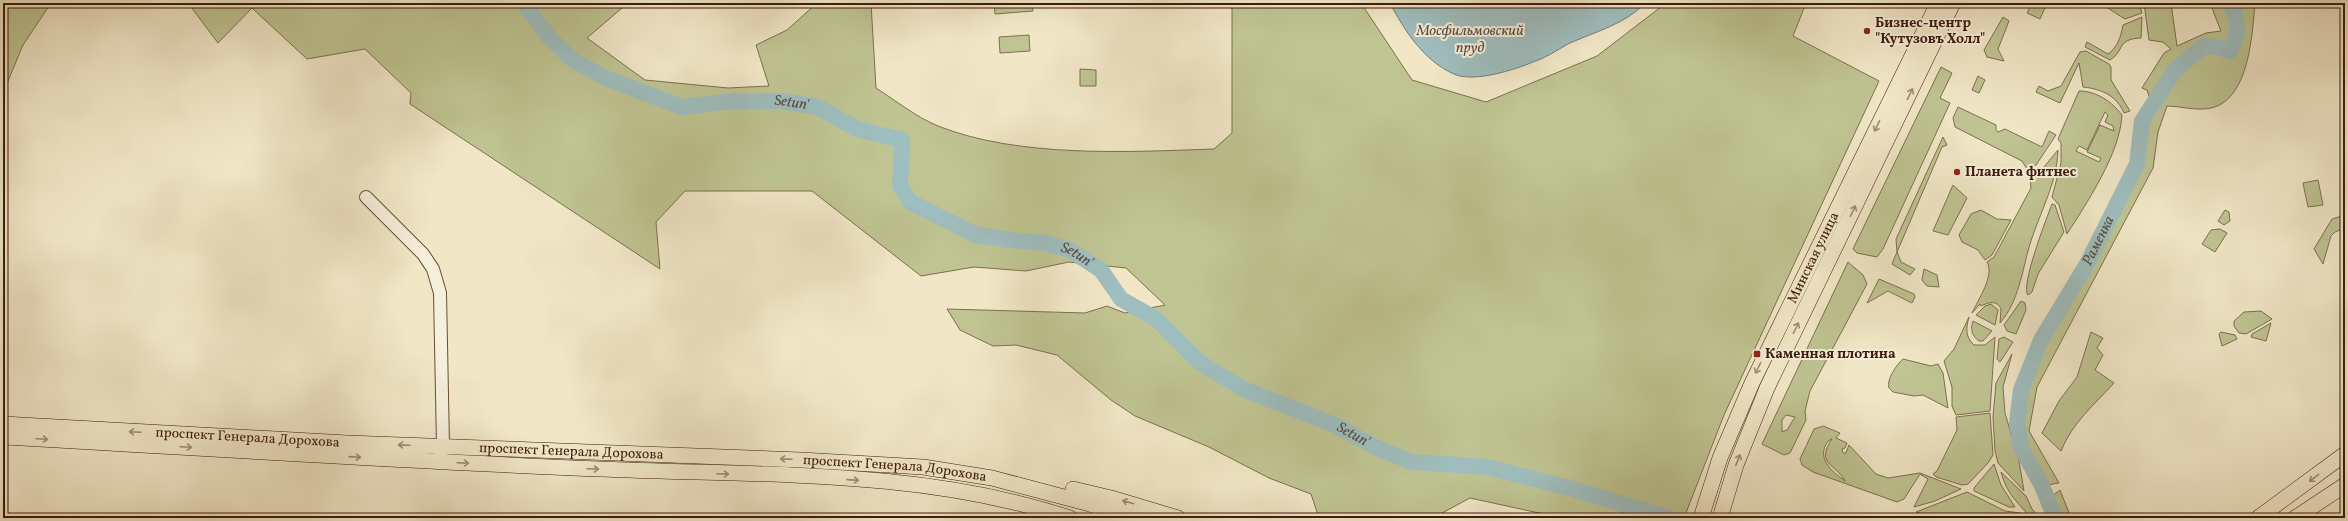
<svg xmlns="http://www.w3.org/2000/svg" width="2348" height="521" font-family="Vollkorn,serif">
<style>
.green{fill:#bfc492;stroke:#7e6f4f;fill-rule:evenodd}
.water{fill:#9fbebf;stroke:#777c77}
.lines{fill:none;stroke-linecap:round;stroke-linejoin:round}
.stream{stroke:#777c77;stroke-width:2.5}
.river{stroke:#9fbebf;stroke-width:16}
.minor-casing{stroke:#694d3b;stroke-width:14}
.major-casing{stroke:#3c1a0c;stroke-width:16}
.minor{stroke:#f6efdb;stroke-width:12}
.major{stroke:#f1e7c7;stroke-width:15}
.oneway{stroke:#a08b73}
.poi-dot{fill:#8f2418;stroke:#f6efdb;stroke-width:1.5}
.labels{text-anchor:middle;dominant-baseline:central;stroke-width:4;stroke-linejoin:round;paint-order:stroke}
.poi-label{font-size:14px;font-weight:bold;fill:#3c1a0c;stroke:#f6efdb;text-anchor:start}
.street-label{font-size:14px;fill:#3c1a0c;stroke:#f6efdb}
.water-label{font-size:15px;font-style:italic;fill:#5a4b42;stroke:#f6efdb}
</style>
<rect width="100%" height="100%" fill="#f1e7c7"/>
<filter id="stains"><feTurbulence type="fractalNoise" baseFrequency=".005" numOctaves="4"/><feColorMatrix values="0 0 0 0 .2 0 0 0 0 .09 0 0 0 0 .02 0 0 0 .5 -.17"/></filter>
<radialGradient id="worn" r=".72"><stop offset=".6" stop-color="#630" stop-opacity="0"/><stop offset="1" stop-color="#630" stop-opacity=".3"/></radialGradient>
<!-- green -->
<g class="green">
<polygon points="3,3 51,3 23,45 3,93"/>
<path d="M188 3H617L622 8 587 38 645 80 728 88 769 86 756 45 787 30 817 3H871L876 88C895 100 916 117 938 126 1019 158 1128 152 1214 149L1232 133V3H1361L1412 80 1486 102 1597 56 1666 3H1806L1793 36 1879 81 1724 415 1684 518H1562L1470 498 1433 518H1319L1311 494 1269 478 1209 447 1135 416 1111 400 1057 355 1016 345 993 346 960 330 947 309 1085 313 1107 306 1125 313 1165 305 1126 268 1069 262 1026 271 974 267 921 276 812 191H685L656 222 660 269 410 104 411 93 365 49 307 59 252 8 218 43Z"/>
<polygon points="994,3 1032,3 1033,11 995,14"/>
<polygon points="2032,3 2047,3 2040,19 2027,13"/>
<polygon points="2104,3 2139,3 2142,13 2125,19 2103,5"/>
<path d="M2144 3H2171L2177 46 2206 33 2221 31 2210 3H2255C2252 36 2249 107 2204 109 2192 110 2179 106 2167 106L2158 132 2153 168 2037 387 2029 431 2059 483 2042 486 2021 448 2017 423 2021 390 2041 340 2087 264 2137 164 2142 121 2152 105 2147 90 2142 88 2164 53 2171 49 2163 42 2149 40Z"/>
<polygon points="2003,17 2009,21 1998,49 2004,61 1987,57 1984,50"/>
<path d="M2142 17 2141 38C2116 39 2125 51 2110 60L2085 47 2087 42 2108 54C2118 47 2121 36 2123 25Z"/>
<polygon points="1029,35 1030,51 1000,53 999,37"/>
<path d="M2086 51 2109 64 2111 67V80L2130 111 2124 113C2117 96 2102 89 2083 87L2079 63 2060 103 2036 92 2039 86 2048 91 2061 86 2080 52Z"/>
<polygon points="1941,67 1952,73 1940,98 1950,103 1883,249 1877,257 1857,253 1853,249"/>
<polygon points="1080,69 1096,70 1096,86 1080,86"/>
<polygon points="1978,76 1985,80 1979,93 1972,90"/>
<path d="M2079 91C2097 91 2112 102 2122 115 2120 153 2088 201 2067 234L2059 205 2052 197 2061 163V143L2058 139ZM2105 112 2108 115 2105 122 2113 126 2114 131 2100 125 2087 152 2101 158 2099 162 2076 151 2079 146 2087 150Z"/>
<polygon points="1958,107 1996,125 1996,130 1998,132 2005,129 2042,147 2049,131 2056,135 2036,165 2027,169 2022,161 1955,127 1953,118"/>
<polygon points="1943,137 1947,145 1942,147 1897,252 1901,262 1915,269 1910,275 1892,264 1897,252 1896,239"/>
<path d="M2058 150C2057 183 2040 212 2030 244 2022 271 2019 301 2000 323L2001 309C1997 300 1989 302 1981 306L1980 304 1972 313C1978 300 1995 275 1987 262L1994 257 2031 188 2030 178 2044 167Z"/>
<polygon points="2318,180 2323,205 2308,207 2303,183"/>
<polygon points="1953,185 1967,198 1948,235 1933,231"/>
<path d="M2052 204 2055 205 2064 232 2038 274 2032 292 2028 295C2020 287 2047 217 2052 204Z"/>
<polygon points="1981,210 1997,219 2011,220 1992,255 1985,260 1978,250 1962,242 1959,235 1971,214"/>
<polygon points="2225,210 2229,212 2230,221 2224,225 2218,221"/>
<polygon points="2345,215 2345,228 2335,232 2331,236 2323,264 2314,249 2332,219"/>
<polygon points="2220,229 2227,233 2215,252 2202,244 2211,230"/>
<path d="M1848 262 1863 275 1867 284 1810 391 1805 411 1806 420 1790 453 1784 455 1762 444ZM1786 415 1795 417 1787 430 1782 432V420Z"/>
<polygon points="1924,269 1937,275 1939,287 1927,286 1922,280"/>
<polygon points="1879,279 1914,294 1915,297 1912,303 1888,291 1867,303"/>
<polygon points="2021,301 2025,303 2026,310 2016,334 2007,331 2004,325"/>
<polygon points="1991,304 1998,310 1995,325 1976,315 1985,306"/>
<polygon points="2261,311 2272,319 2246,334 2239,333 2234,326 2234,321 2244,312"/>
<path d="M1969 317C1966 328 1965 337 1974 345H1985L1995 337 1990 411 1956 415 1952 406V387L1944 361 1954 349Z"/>
<path d="M1973 321 1992 331 1983 341H1979C1972 336 1970 329 1973 321Z"/>
<polygon points="2271,323 2266,341 2251,337 2252,334"/>
<path d="M2091 332 2103 338 2097 348 2103 355 2095 370 2114 383C2094 405 2072 423 2061 451L2042 433 2059 401 2077 377Z"/>
<polygon points="2221,332 2235,335 2237,339 2222,346 2219,334"/>
<polygon points="2004,337 2013,342 2000,362 1997,359 1999,339"/>
<polygon points="2012,354 2003,387 2005,413 2019,461 2024,491 1998,463 1995,451 1993,417 1996,383"/>
<path d="M1903 359 1931 366 1938 364 1943 373 1948 408 1923 395 1914 396 1893 392 1889 388C1886 380 1897 364 1903 359Z"/>
<polygon points="1990,413 1993,455 1988,463 1968,484 1962,485 1936,477 1933,474 1937,471 1957,430 1956,417"/>
<path d="M1823 426 1840 433 1836 438 1847 443 1845 448 1842 449 1843 453H1846L1849 445 1876 474 1888 478 1920 473 1961 489 1935 501 1914 507 1928 479 1920 474 1904 499 1897 502 1813 472 1802 465 1800 459 1814 429ZM1832 439C1815 464 1836 464 1845 481 1831 471 1816 458 1828 441Z"/>
<polygon points="1994,464 2001,485 2015,507 2009,507 1974,491 1974,488"/>
<path d="M2001 472 2026 496 2032 509 2040 518H2031C2017 501 2007 495 2001 472Z"/>
<polygon points="2060,490 2071,518 2047,518 2043,503"/>
<polygon points="1967,492 2005,511 2020,513 2027,518 2011,513 2006,518 1933,518 1916,512"/>
</g>
<!-- water -->
<path class="water" d="M1390 3H1645C1626 24 1594 32 1568 44 1557 50 1546 58 1533 62 1514 70 1473 83 1454 74 1424 61 1404 30 1390 3Z"/>
<g class="lines">
<!-- stream -->
<polyline class="stream" points="1619,504 1624,517"/>
<!-- river -->
<g class="river">
<path id="s1" d="M523 3 551 39 574 61 608 79 682 107 733 101H781L818 107 857 129 902 140 900 185 910 202 976 235 1011 240 1045 243 1070 250 1101 270 1121 299 1156 319 1198 361 1243 389 1335 425 1377 448 1412 462 1487 467 1573 489 1669 518"/>
<path id="s2" d="M2055 518 2042 486 2021 448 2017 423 2021 390 2041 340 2087 264 2137 164 2142 121 2175 70 2204 46 2218 47 2230 51C2240 37 2238 18 2230 3"/>
</g>
<!-- minor casing -->
<g class="minor-casing">
<polyline id="minor" points="366,197 423,254 433,269 440,293 443,446 441,454"/>
</g>
<!-- major casing -->
<g class="major-casing">
<g id="major">
<path id="s3" d="M3 424 347 443 801 460 923 467 992 478 1090 504 1133 518"/>
<path d="M3 437C202 448 401 461 600 469 757 476 919 468 1070 518"/>
<polyline points="1073,489 1111,498 1178,518"/>
<path id="s4" d="M1701 518 1720 458 1752 383 1938 3"/>
<polyline points="1720,518 1736,465 1767,388 1953,3"/>
<polyline points="2258,518 2345,454"/>
<polyline points="2295,518 2345,485"/>
</g>
</g>
<!-- minor -->
<use href="#minor" class="minor"/>
<!-- major -->
<use href="#major" class="major"/>
</g>
<!-- one-way arrows -->
<defs><path id="oneway-shaft" d="M-6 0H5M1.5-3L5.5 0L1.5 3" fill="none" stroke-width="1.6" stroke-linecap="round" stroke-linejoin="round"/></defs>
<g class="oneway">
<use href="#oneway-shaft" transform="translate(1910 94) rotate(-64)"/>
<use href="#oneway-shaft" transform="translate(1877 126) rotate(116)"/>
<use href="#oneway-shaft" transform="translate(1853 211) rotate(-64)"/>
<use href="#oneway-shaft" transform="translate(1796 328) rotate(-64)"/>
<use href="#oneway-shaft" transform="translate(1758 368) rotate(116)"/>
<use href="#oneway-shaft" transform="translate(135 432) rotate(-177)"/>
<use href="#oneway-shaft" transform="translate(42 439) rotate(3)"/>
<use href="#oneway-shaft" transform="translate(404 445) rotate(-178)"/>
<use href="#oneway-shaft" transform="translate(186 447) rotate(3)"/>
<use href="#oneway-shaft" transform="translate(355 457) rotate(4)"/>
<use href="#oneway-shaft" transform="translate(786 459) rotate(-178)"/>
<use href="#oneway-shaft" transform="translate(1738 460) rotate(-68)"/>
<use href="#oneway-shaft" transform="translate(463 463) rotate(2)"/>
<use href="#oneway-shaft" transform="translate(593 469) rotate(2)"/>
<use href="#oneway-shaft" transform="translate(723 474) rotate(2)"/>
<use href="#oneway-shaft" transform="translate(2314 478) rotate(143)"/>
<use href="#oneway-shaft" transform="translate(853 480) rotate(4)"/>
<use href="#oneway-shaft" transform="translate(1128 502) rotate(-164)"/>
</g>
<!-- markers -->
<g class="poi-dot">
<circle cx="1867" cy="31" r="4"/>
<circle cx="1957" cy="172" r="4"/>
<rect x="1753" y="350" width="8" height="8" rx="2"/>
</g>
<g class="labels">
<!-- poi labels -->
<g class="poi-label">
<text x="1875" y="23">Бизнес-центр<tspan x="1875" dy="16">"Кутузовъ Холл"</tspan></text>
<text x="1965" y="172">Планета фитнес</text>
<text x="1765" y="354">Каменная плотина</text>
</g>
<!-- street labels -->
<g class="street-label">
<text stroke="none"><textPath href="#s4" startOffset="284">Минская улица</textPath></text>
<text stroke="none"><textPath href="#s3" startOffset="245">проспект Генерала Дорохова</textPath></text>
<text stroke="none"><textPath href="#s3" startOffset="569">проспект Генерала Дорохова</textPath></text>
<text stroke="none"><textPath href="#s3" startOffset="893">проспект Генерала Дорохова</textPath></text>
</g>
<!-- water labels -->
<g class="water-label">
<text x="1470" y="31">Мосфильмовский<tspan x="1470" dy="17">пруд</tspan></text>
<text stroke="none"><textPath href="#s1" startOffset="305">Setun'</textPath></text>
<text stroke="none"><textPath href="#s2" startOffset="305">Раменка</textPath></text>
<text stroke="none"><textPath href="#s1" startOffset="665">Setun'</textPath></text>
<text stroke="none"><textPath href="#s1" startOffset="1001">Setun'</textPath></text>
</g>
</g>
<!-- margin -->
<rect width="2348" height="521" fill="none" stroke="#f1e7c7" stroke-width="16"/>
<rect x="4" y="4" width="2340" height="513" fill="none" stroke="#3c1a0c" stroke-width="2"/>
<rect x="8" y="8" width="2332" height="505" fill="none" stroke="#3c1a0c"/>
<rect width="100%" height="100%" filter="url(#stains)"/>
<rect width="100%" height="100%" fill="url(#worn)"/>
</svg>
